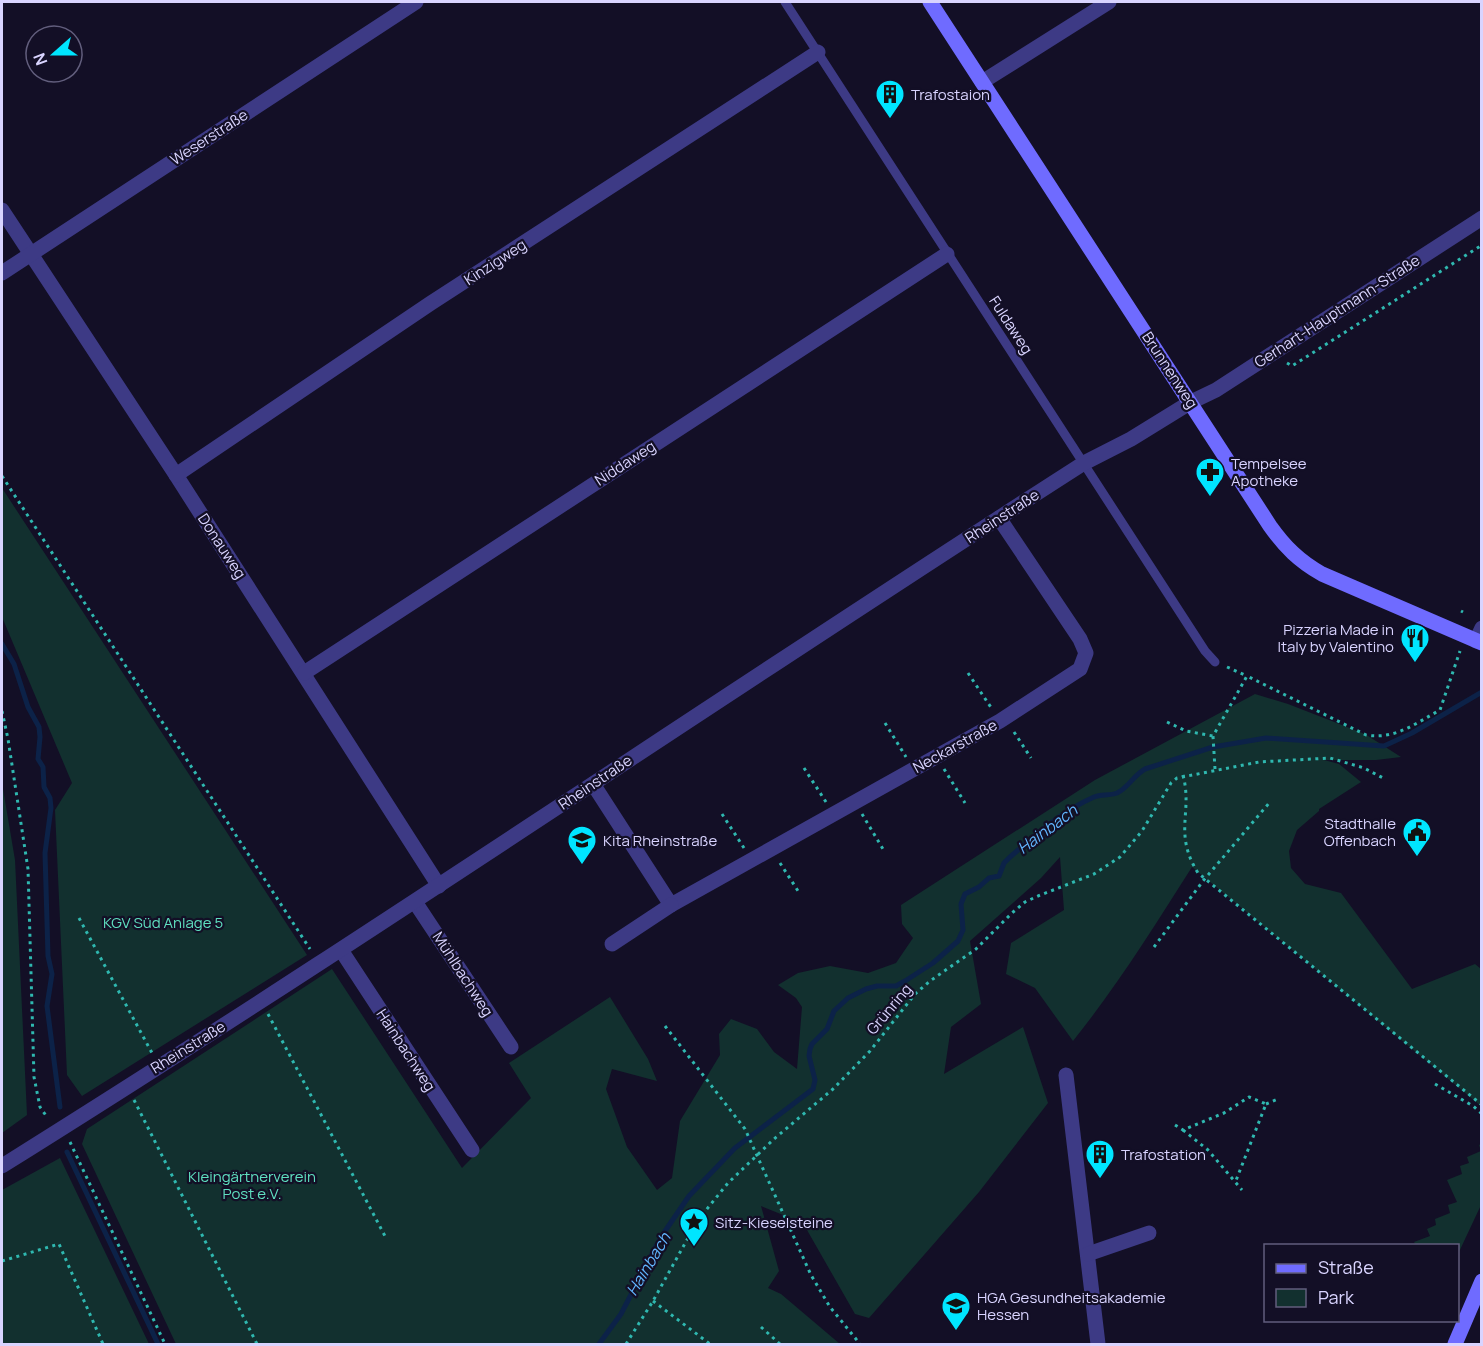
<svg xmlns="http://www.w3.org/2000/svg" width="1483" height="1346" font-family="Manrope,sans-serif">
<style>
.green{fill:#12302f}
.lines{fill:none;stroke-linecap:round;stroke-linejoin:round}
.stream{stroke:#0c2248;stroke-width:5}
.path{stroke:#2fb8b0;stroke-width:3;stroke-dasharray:3 4.5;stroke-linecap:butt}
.lane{stroke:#3d3a85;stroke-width:9}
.street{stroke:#3d3a85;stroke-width:15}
.secondary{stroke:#6f6bff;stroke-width:15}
.labels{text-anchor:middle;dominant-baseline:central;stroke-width:4.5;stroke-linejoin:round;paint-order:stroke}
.poi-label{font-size:15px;fill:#d9d4ff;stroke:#130f26;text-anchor:start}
.street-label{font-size:15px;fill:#d9d4ff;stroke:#130f26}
.park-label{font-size:15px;fill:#5fe0c0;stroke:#130f26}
.water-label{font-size:16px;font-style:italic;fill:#62b6ff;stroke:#130f26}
</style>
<rect width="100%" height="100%" fill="#130f26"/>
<!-- green -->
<g class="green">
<polygon points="2,488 307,955 82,1096 67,1075 55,810 72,783 2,617"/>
<path d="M1255 694 1288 704 1365 734 1401 757 1376 760H1324L1339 764 1361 782 1319 809V811L1297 830 1289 851 1291 868 1305 884 1341 893 1412 989 1475 964 1481 969V1106L1192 867C1154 927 1117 986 1073 1041L1035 988 1006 974 1011 943 1064 910 1060 857 1041 878 970 941 981 1004 951 1027 944 1074 1023 1027 1048 1103 979 1192 869 1318 855 1314 803 1223 761 1206 779 1271 768 1288 781 1294 840 1344H176L82 1144 87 1129 332 969 462 1168 531 1098 509 1063 610 997 648 1059 657 1081 612 1069 606 1089 627 1147 657 1190 672 1178 680 1121 720 1055 719 1034 731 1019 757 1029 774 1052 797 1069 802 1007 796 998 778 985 798 973 830 966 868 973 896 963 913 938 902 924 901 905 1095 780Z"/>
<polygon points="2,783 15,860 27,1115 2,1133"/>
<polygon points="1481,1144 1481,1205 1458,1254 1458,1246 1416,1245 1414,1242 1430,1236 1427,1229 1436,1225 1435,1219 1450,1213 1448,1205 1457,1202 1447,1180 1462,1174 1460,1166 1469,1163 1467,1157 1481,1151 1479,1145"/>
<polygon points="60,1158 149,1344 2,1344 2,1190"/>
</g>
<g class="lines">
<!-- stream -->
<g class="stream">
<polyline points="2,644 14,664 28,707 39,727 40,737 38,759 43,767 44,787 50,798 51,808 45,853 48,956 52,974 47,1006 60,1107"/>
<polyline points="67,1152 158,1344"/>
<path d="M599 1344 621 1314 661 1237 689 1196 735 1148 813 1089 815 1080 809 1056 810 1049 812 1044 827 1029 834 1011 848 998 866 989 877 986H896L905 981 933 963 958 941 963 930 961 904 965 894 979 887 989 878 999 876 1004 863 1009 858C1035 835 1062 811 1094 797 1101 794 1109 796 1117 793 1128 788 1134 775 1145 769L1213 747 1266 738 1384 746 1412 733 1482 692"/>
</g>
<!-- path -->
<g class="path">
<polyline points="1287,363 1292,366 1482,245"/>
<polyline points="2,476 310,949"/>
<polyline points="1461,611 1463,612"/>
<polyline points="1227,667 1247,676"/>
<polyline points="968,673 992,709"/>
<polyline points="2,711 8,739 28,869 34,1077 40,1107 47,1117"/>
<polyline points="1167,722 1186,731 1213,736"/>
<polyline points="885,723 906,757"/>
<polyline points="1014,732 1031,758"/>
<polyline points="804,768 826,802"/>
<polyline points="944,769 965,803"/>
<path d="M1215 769 1213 736 1247 676 1366 735C1395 740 1416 723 1440 710L1460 651"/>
<path d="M1183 775C1193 813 1173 833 1198 873L1482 1105"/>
<polyline points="722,814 744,848"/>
<polyline points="862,814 883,849"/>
<polyline points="780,863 800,894"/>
<polyline points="79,918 152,1053"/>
<polyline points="1154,947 1203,881 1270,802"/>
<polyline points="268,1014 386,1238"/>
<polyline points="665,1026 745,1129 811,1275 830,1307 860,1344"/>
<polyline points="1435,1084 1473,1106 1482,1114"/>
<polyline points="134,1100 257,1344"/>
<polyline points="1266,1104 1278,1099"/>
<polyline points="1175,1125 1183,1130 1224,1113 1249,1097 1266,1104 1235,1183"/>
<polyline points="1183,1130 1208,1150 1242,1190"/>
<polyline points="70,1142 165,1344"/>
<polyline points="2,1261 59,1244 103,1344"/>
<polyline points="653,1301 710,1344"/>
<polyline points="761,1327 780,1344"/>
<polyline points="626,1344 653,1301 698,1220 728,1183 774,1139 833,1089 870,1051 915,994 930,981 976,949 1012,913 1025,902 1038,896 1094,874 1120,857 1142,831 1171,783 1177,778 1259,762 1330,758 1364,768 1385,779"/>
</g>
<!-- lane -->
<polyline class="lane" points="785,2 1205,651 1215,662"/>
<!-- street -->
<g class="street">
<polyline points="982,82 1109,2"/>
<polyline points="2,210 176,475 439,886"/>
<polyline points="2,273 416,2"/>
<polyline points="176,475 431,303 818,52"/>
<polyline points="1476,641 1482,628"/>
<polyline points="304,673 947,254"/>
<polyline points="593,784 671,905 1000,721 1080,669 1086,653 1080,639 999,518"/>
<polyline points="415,902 511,1047"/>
<polyline points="612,944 671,905"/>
<polyline points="341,950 472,1150"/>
<polyline points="1066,1075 1098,1344"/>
<path d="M2 1166C367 938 722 695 1084 463L1131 439 1191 402 1216 390 1482 218"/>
<polyline points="1088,1254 1149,1233"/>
</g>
<!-- secondary -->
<g class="secondary">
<path d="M930 2 1270 526C1285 547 1299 561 1322 574L1482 643"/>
<polyline points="1455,1344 1482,1281"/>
</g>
</g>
<!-- icons -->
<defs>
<g id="building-pin" transform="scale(1.5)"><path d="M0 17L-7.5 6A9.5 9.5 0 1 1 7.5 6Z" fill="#00e5ff" stroke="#130f26"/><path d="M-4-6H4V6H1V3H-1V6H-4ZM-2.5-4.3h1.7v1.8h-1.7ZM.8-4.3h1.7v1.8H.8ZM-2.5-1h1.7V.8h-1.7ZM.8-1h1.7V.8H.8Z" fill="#111"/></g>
<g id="pharmacy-pin" transform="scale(1.5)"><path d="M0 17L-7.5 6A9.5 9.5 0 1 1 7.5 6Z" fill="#00e5ff" stroke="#130f26"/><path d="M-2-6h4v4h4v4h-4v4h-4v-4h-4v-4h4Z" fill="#111"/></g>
<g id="restaurant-pin" transform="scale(1.5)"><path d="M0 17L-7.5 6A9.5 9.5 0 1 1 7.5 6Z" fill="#00e5ff" stroke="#130f26"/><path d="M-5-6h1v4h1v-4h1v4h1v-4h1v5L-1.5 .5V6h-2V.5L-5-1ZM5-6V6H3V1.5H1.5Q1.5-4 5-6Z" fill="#111"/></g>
<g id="civic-pin" transform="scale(1.5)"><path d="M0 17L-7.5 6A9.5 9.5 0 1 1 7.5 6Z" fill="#00e5ff" stroke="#130f26"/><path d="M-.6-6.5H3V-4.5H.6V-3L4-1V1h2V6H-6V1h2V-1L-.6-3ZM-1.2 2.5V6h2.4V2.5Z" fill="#111"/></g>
<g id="school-pin" transform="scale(1.5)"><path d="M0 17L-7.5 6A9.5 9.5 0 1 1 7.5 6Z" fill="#00e5ff" stroke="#130f26"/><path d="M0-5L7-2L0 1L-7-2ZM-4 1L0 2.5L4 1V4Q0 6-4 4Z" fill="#111"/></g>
<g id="sight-pin" transform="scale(1.5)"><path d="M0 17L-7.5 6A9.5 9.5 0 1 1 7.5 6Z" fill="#00e5ff" stroke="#130f26"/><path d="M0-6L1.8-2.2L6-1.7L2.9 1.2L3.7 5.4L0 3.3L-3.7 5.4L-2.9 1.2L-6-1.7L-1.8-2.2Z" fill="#111"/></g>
<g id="university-pin" transform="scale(1.5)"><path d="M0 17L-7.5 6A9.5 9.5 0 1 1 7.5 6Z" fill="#00e5ff" stroke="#130f26"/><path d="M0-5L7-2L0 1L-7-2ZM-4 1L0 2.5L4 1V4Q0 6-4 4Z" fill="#111"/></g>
</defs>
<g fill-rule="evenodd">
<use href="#building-pin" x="890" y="94"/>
<use href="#pharmacy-pin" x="1210" y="472"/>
<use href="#restaurant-pin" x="1415" y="638"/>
<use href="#civic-pin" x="1417" y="832"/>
<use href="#school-pin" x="582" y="840"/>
<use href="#building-pin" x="1100" y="1154"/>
<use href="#sight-pin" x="694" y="1222"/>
<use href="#university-pin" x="956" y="1306"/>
</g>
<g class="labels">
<!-- poi labels -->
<g class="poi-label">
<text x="911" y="94">Trafostaion</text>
<text x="1231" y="463">Tempelsee<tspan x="1231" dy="17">Apotheke</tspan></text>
<text x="1394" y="629" text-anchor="end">Pizzeria Made in<tspan x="1394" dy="17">Italy by Valentino</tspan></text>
<text x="1396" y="823" text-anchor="end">Stadthalle<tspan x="1396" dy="17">Offenbach</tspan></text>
<text x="603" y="840">Kita Rheinstraße</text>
<text x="1121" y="1154">Trafostation</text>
<text x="715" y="1222">Sitz-Kieselsteine</text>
<text x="977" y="1297">HGA Gesundheitsakademie<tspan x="977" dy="17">Hessen</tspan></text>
</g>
<!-- street labels -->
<g class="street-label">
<text transform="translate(209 137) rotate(-33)">Weserstraße</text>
<text transform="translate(495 262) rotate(-33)">Kinzigweg</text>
<text transform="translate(1337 311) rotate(-33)">Gerhart-Hauptmann-Straße</text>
<text transform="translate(1011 325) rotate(57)">Fuldaweg</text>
<text transform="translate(1170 370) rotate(57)">Brunnenweg</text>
<text transform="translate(625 463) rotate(-33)">Niddaweg</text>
<text transform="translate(1002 516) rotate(-33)">Rheinstraße</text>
<text transform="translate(222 546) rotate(57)">Donauweg</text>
<text transform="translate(955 746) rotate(-29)">Neckarstraße</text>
<text transform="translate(595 782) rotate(-34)">Rheinstraße</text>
<text transform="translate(463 974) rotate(57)">Mühlbachweg</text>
<text transform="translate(889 1009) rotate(-50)">Grünring</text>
<text transform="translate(188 1047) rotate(-32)">Rheinstraße</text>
<text transform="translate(406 1050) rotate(57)">Hainbachweg</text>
</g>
<!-- park labels -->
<g class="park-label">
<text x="163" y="922">KGV Süd Anlage 5</text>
<text x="252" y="1176">Kleingärtnerverein<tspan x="252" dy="17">Post e.V.</tspan></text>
</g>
<!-- water labels -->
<g class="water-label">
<text transform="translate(1047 829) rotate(-37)">Hainbach</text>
<text transform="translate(648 1264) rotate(-59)">Hainbach</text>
</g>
</g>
<!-- border -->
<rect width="1483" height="1346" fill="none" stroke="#d9d4ff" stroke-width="6"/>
<!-- legend -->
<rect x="1264" y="1244" width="195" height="78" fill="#130f26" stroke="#625e7d" stroke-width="1.5"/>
<rect x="1276" y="1264" width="30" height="9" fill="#6f6bff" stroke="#625e7d" stroke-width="1.5"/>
<text x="1318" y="1274" font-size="18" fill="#d9d4ff">Straße</text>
<rect x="1276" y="1289" width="30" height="18" fill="#12302f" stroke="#625e7d" stroke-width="1.5"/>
<text x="1318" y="1304" font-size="18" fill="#d9d4ff">Park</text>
<!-- north arrow -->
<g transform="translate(54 54) rotate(249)"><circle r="28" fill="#130f26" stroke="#625e7d" stroke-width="1.5"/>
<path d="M0-4.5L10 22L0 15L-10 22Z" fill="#00e5ff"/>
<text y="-9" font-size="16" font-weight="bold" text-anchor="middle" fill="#d9d4ff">N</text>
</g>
</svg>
